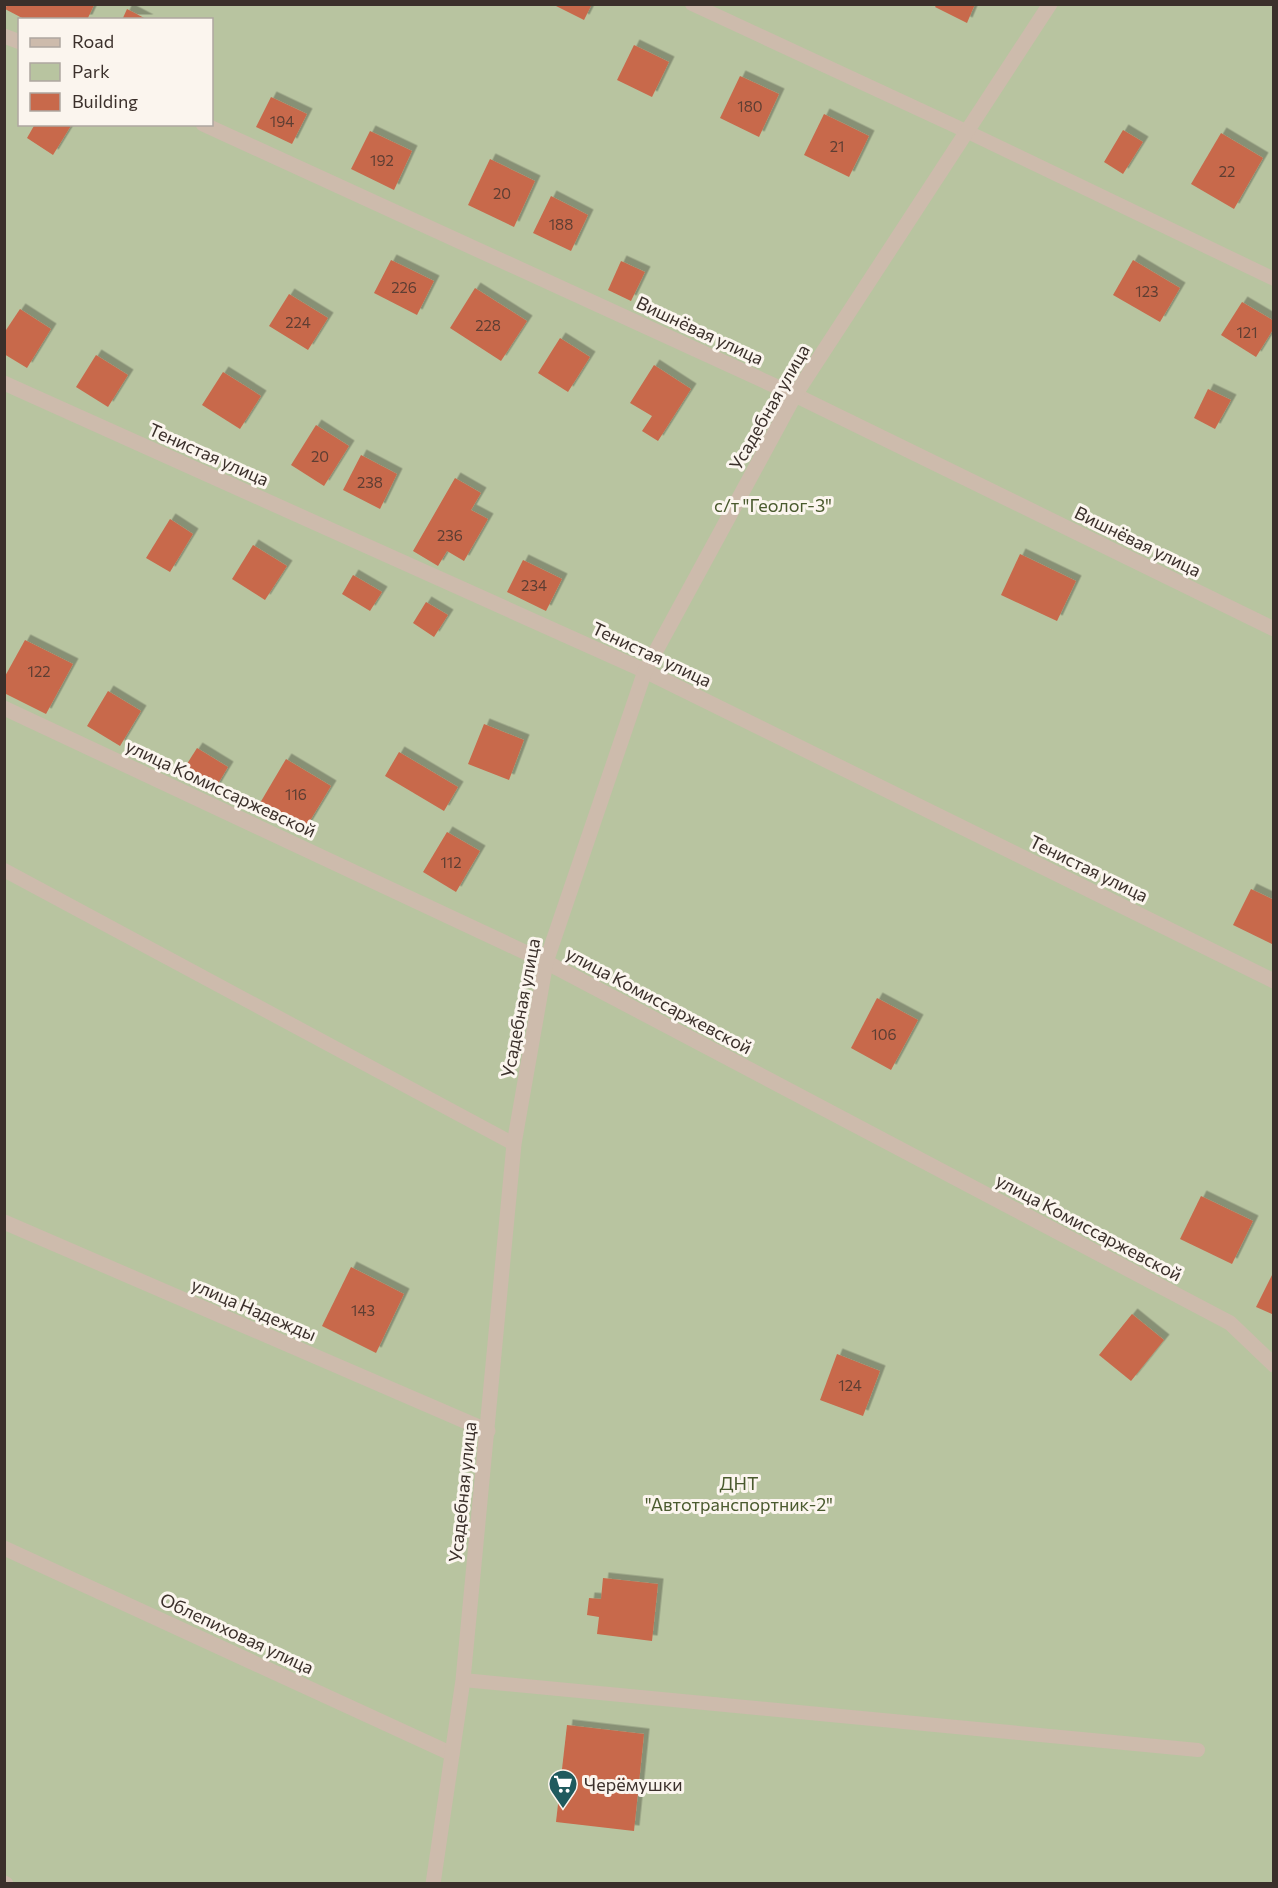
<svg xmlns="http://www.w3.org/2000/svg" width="1278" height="1888" font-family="Commissioner,sans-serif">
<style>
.green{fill:#b8c4a0;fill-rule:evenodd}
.building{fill:#c8694b;filter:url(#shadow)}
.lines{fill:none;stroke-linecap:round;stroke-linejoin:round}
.lane{stroke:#cdbbac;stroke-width:14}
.street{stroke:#cdbbac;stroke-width:15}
.labels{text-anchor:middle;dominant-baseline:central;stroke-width:6;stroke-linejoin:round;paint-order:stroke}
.number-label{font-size:15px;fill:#5e3e33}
.street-label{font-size:18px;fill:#3b302b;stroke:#fbf5ee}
.park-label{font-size:18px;fill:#4a5a2e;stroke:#fbf5ee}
.poi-label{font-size:18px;fill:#3b302b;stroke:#fbf5ee;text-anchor:start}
</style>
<defs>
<filter id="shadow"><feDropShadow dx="5.5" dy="-5.5" stdDeviation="0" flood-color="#0004"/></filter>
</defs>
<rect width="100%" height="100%" fill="#f4ebe1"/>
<!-- green -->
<path class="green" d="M5 5H1273V1883L5 1884ZM20 20H212V124H20Z"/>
<!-- building -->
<g class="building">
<polygon points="552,4 592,4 584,20"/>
<polygon points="937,4 975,4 967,23 935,7"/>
<polygon points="7,5 94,5 87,20 26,20 5,9"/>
<polygon points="127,9 148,20 122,20"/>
<polygon points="634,45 669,62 652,97 617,80"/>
<polygon points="740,76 779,94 759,137 720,118"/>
<polygon points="271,97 307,114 292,144 256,127"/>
<polygon points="824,114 869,136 849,177 804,155"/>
<polygon points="35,124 72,124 53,155 27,138"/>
<polygon points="1123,130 1143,142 1123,174 1104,162"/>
<polygon points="370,131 412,151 394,190 351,169"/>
<polygon points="1221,133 1263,158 1234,209 1191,184"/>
<polygon points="490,159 535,181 514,227 468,205"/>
<polygon points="551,196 588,215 571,251 533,233"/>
<polygon points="391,260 434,281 417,315 374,293"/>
<polygon points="1133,260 1180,288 1160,322 1113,295"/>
<polygon points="621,261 645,272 631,301 608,290"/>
<polygon points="475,288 527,321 501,361 450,328"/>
<polygon points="289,294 328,318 308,350 269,326"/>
<polygon points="1242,302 1274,321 1274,328 1256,357 1221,335"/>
<polygon points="20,309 51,329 27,368 4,354 4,333"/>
<polygon points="560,338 590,357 568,392 538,373"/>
<polygon points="96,355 128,375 108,407 76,387"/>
<polygon points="654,365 691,389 658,441 642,431 652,416 630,403"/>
<polygon points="223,372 261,396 240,429 202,405"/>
<polygon points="1208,389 1231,400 1215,429 1194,418"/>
<polygon points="316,425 349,446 324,486 291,465"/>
<polygon points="361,455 397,474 380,509 343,490"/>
<polygon points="455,478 481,493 471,510 488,519 464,561 447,551 438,566 413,551"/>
<polygon points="170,519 193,534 170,572 146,558"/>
<polygon points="253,545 287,566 265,600 232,579"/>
<polygon points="1020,554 1076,581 1057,621 1001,595"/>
<polygon points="523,560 562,579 546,611 507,592"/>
<polygon points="353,575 382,592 370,611 342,594"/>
<polygon points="426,602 448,615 434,637 413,623"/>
<polygon points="25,640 73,664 46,714 4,693 4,678"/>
<polygon points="108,691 141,711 120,746 87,726"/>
<polygon points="484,724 524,740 509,780 468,764"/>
<polygon points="197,748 228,767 212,794 180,775"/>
<polygon points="399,752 458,787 444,811 385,776"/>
<polygon points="286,759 331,786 305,829 260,803"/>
<polygon points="447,832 480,851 456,892 423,872"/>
<polygon points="1251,889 1274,900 1274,945 1233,925"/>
<polygon points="877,998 918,1020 891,1070 851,1048"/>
<polygon points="1201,1196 1253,1221 1232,1264 1180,1239"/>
<polygon points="351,1267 404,1294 376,1353 322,1326"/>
<polygon points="1274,1271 1274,1315 1256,1307"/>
<polygon points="1132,1314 1164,1340 1131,1381 1099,1355"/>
<polygon points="837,1354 880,1371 863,1416 820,1400"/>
<polygon points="603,1578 658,1584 652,1641 597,1634 599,1617 587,1615 589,1598 601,1599"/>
<polygon points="567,1725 644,1734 634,1831 556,1822"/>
</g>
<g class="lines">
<!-- lane -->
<g class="lane">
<polyline points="692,4 968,132 1274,279"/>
<polyline points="4,870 514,1144"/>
<polyline points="463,1680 1198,1750"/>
</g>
<!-- street -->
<g class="street">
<polyline points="4,36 20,42"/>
<polyline points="203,124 795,395 1274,629"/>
<polyline points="4,383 645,671 1274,981"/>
<polyline points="4,708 546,962 1230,1323 1274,1365"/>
<polyline points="4,1222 488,1431"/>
<polyline points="4,1548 452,1754"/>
<polyline points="4,1883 6,1884"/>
<polyline points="433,1884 463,1680 514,1144 546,962 645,671 795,395 1050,4"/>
</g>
</g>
<!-- icons -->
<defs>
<g id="supermarket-pin" transform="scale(1.5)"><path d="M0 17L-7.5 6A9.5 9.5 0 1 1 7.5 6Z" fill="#1f5a5e" stroke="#fbf5ee"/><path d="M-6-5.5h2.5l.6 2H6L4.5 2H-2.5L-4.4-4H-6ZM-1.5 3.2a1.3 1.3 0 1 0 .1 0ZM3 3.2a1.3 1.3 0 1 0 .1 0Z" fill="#fff"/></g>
</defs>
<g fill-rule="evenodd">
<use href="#supermarket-pin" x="563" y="1784"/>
</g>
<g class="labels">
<!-- number labels -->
<g class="number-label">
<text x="750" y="106">180</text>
<text x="282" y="121">194</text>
<text x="837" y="146">21</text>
<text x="382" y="160">192</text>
<text x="1227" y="171">22</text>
<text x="502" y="193">20</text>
<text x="561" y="224">188</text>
<text x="404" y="287">226</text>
<text x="1147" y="291">123</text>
<text x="298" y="322">224</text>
<text x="488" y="325">228</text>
<text x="1247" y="332">121</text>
<text x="320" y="456">20</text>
<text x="370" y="482">238</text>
<text x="450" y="535">236</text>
<text x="534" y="585">234</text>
<text x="39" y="671">122</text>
<text x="296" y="794">116</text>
<text x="451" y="862">112</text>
<text x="884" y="1034">106</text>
<text x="363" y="1310">143</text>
<text x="850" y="1385">124</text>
</g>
<!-- street labels -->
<g class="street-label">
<text transform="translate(700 330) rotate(25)">Вишнёвая улица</text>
<text transform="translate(769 407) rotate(-60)">Усадебная улица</text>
<text transform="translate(209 454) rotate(24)">Тенистая улица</text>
<text transform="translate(1138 541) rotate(26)">Вишнёвая улица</text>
<text transform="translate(652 654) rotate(25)">Тенистая улица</text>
<text transform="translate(221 788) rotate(25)">улица Комиссаржевской</text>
<text transform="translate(1089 868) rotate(26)">Тенистая улица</text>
<text transform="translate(659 1000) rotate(28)">улица Комиссаржевской</text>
<text transform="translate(520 1008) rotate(-79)">Усадебная улица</text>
<text transform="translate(1089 1227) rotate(28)">улица Комиссаржевской</text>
<text transform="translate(254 1309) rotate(23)">улица Надежды</text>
<text transform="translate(462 1492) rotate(-84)">Усадебная улица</text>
<text transform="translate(237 1633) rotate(25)">Облепиховая улица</text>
</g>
<!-- park labels -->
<g class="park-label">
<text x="773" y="505">с/т "Геолог-3"</text>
<text x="739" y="1483">ДНТ<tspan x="739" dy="21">"Автотранспортник-2"</tspan></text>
</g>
<!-- poi labels -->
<g class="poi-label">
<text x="584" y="1784">Черёмушки</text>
</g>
</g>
<!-- border -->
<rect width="1278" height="1888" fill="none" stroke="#3b302b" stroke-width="12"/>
<!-- legend -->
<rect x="18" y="18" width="195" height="108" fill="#fbf5ee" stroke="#aea6a0" stroke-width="1.5"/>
<rect x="30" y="38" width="30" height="9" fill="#cdbbac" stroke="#aea6a0" stroke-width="1.5"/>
<text x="72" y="48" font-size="18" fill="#3b302b">Road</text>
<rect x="30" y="63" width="30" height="18" fill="#b8c4a0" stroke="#aea6a0" stroke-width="1.5"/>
<text x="72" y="78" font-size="18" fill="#3b302b">Park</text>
<rect x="30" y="93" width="30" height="18" fill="#c8694b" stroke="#aea6a0" stroke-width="1.5"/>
<text x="72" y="108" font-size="18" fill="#3b302b">Building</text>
</svg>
